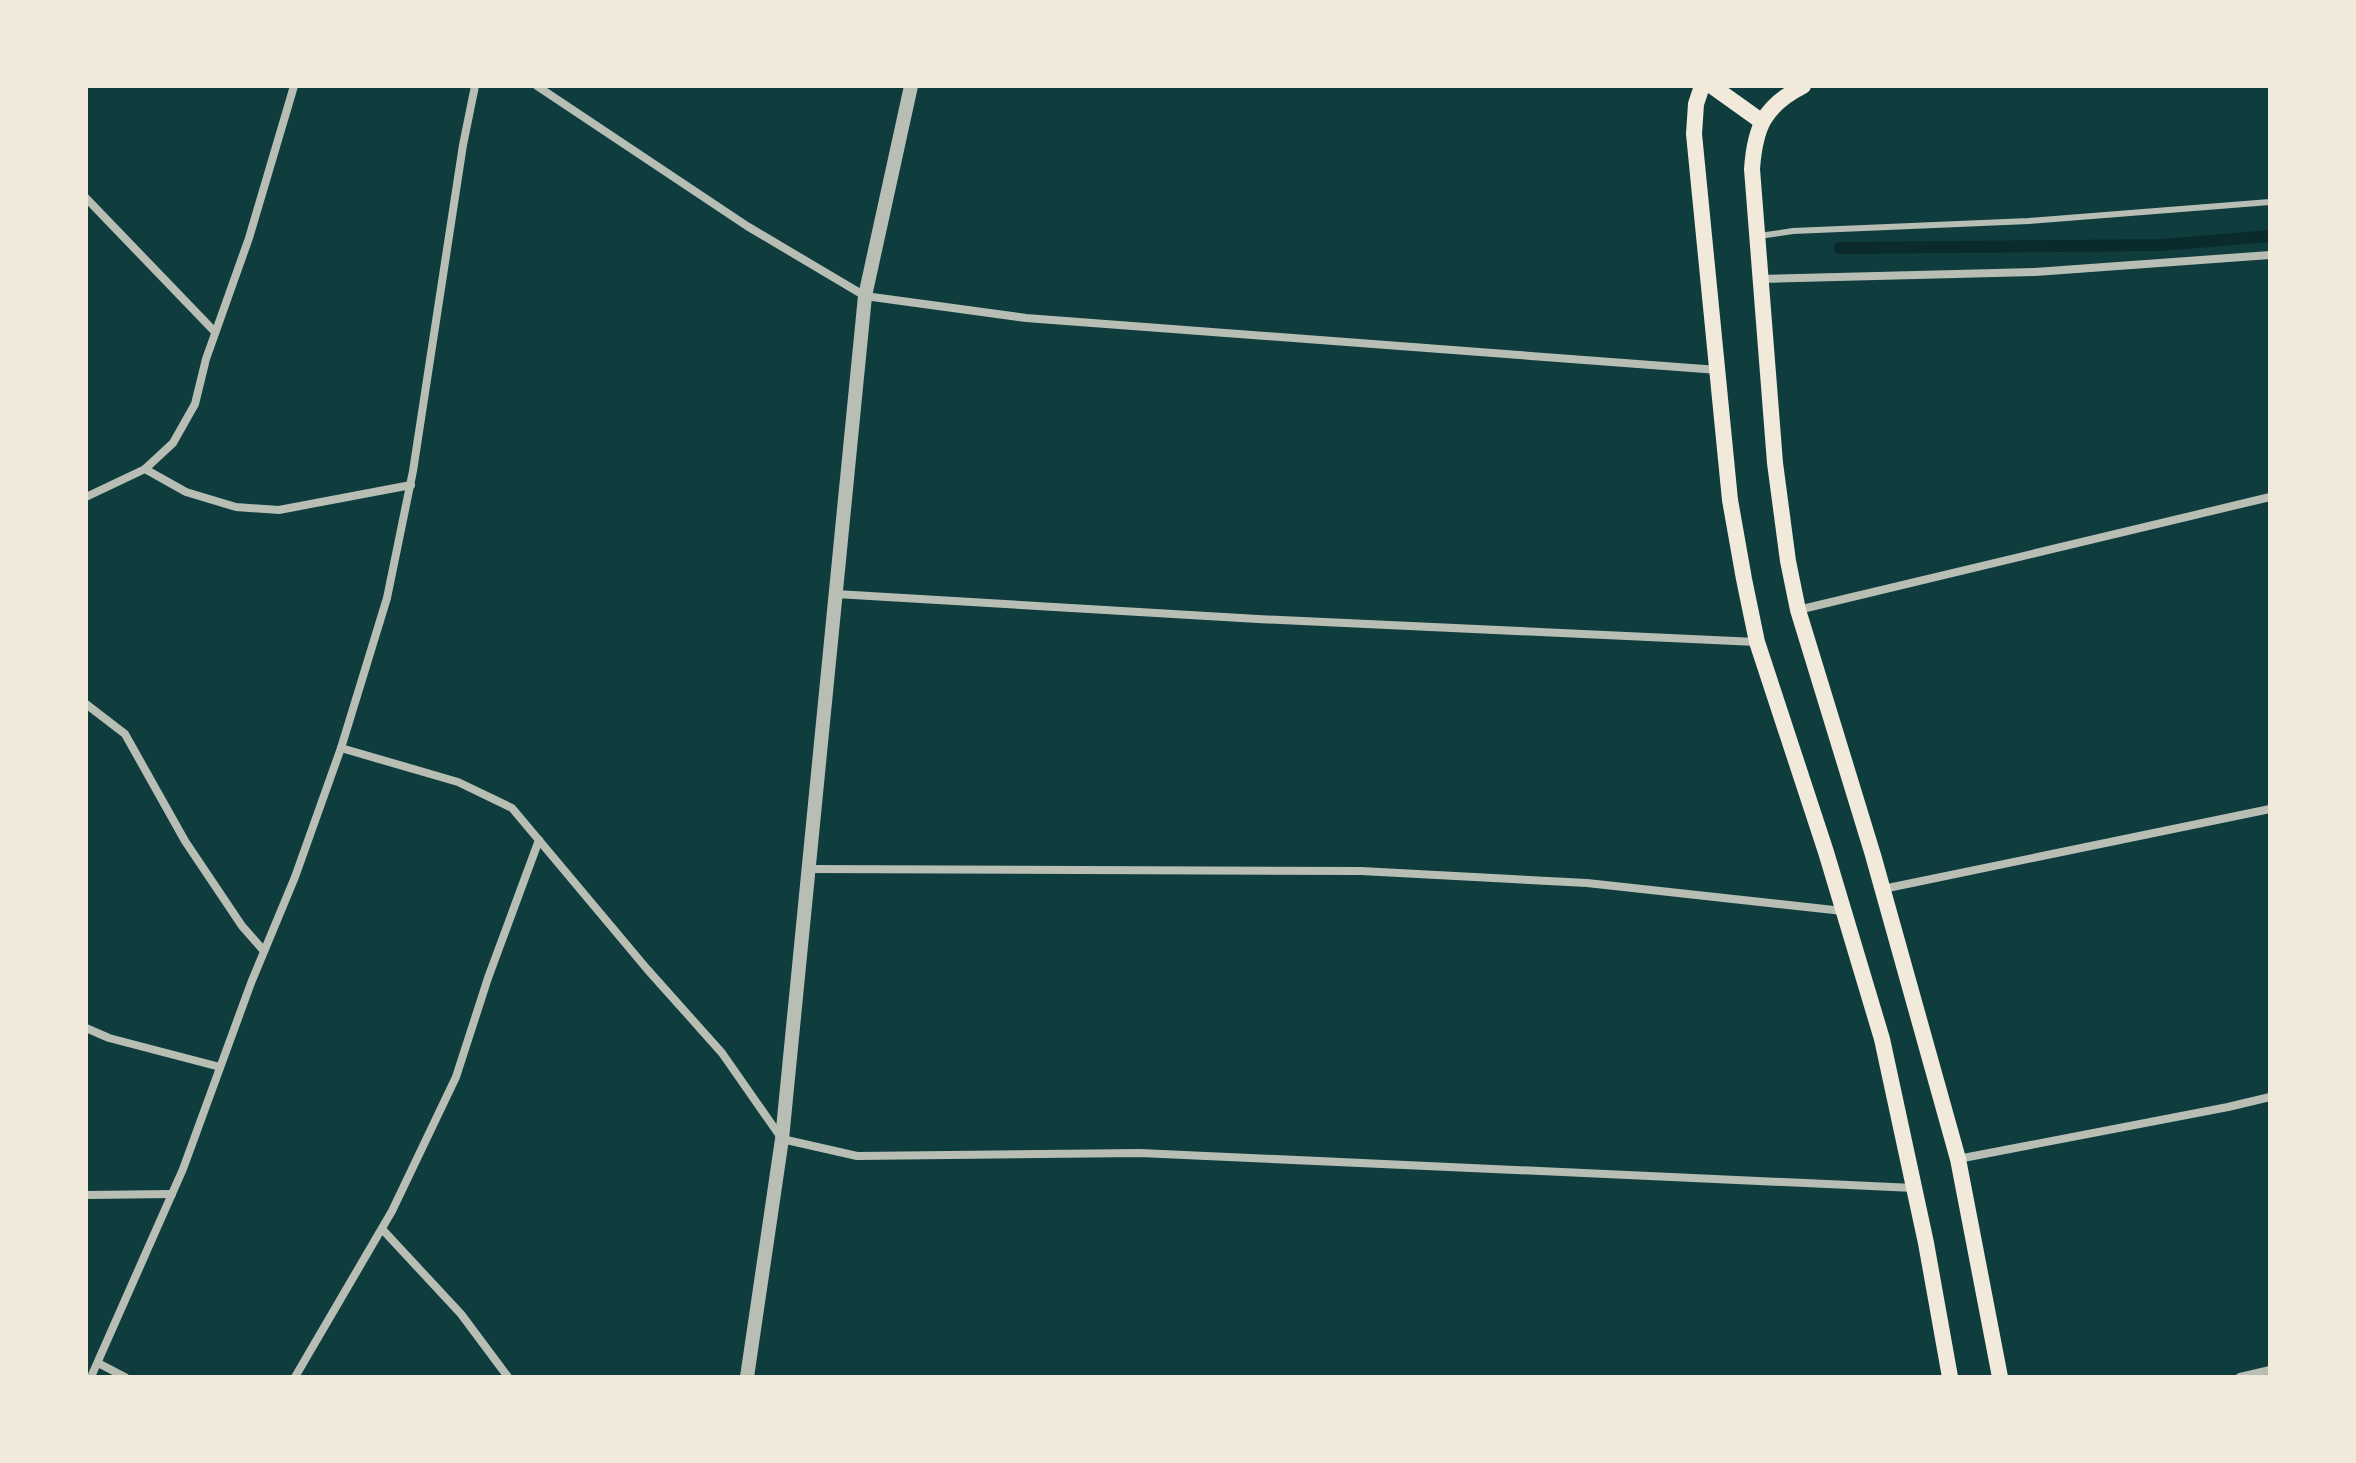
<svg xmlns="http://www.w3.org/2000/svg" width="2356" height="1463" font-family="Lato,sans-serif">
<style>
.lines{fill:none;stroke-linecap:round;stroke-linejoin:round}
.stream{stroke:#0a2a2b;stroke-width:12}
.service{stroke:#b8beb3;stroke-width:6}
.minor{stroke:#b8beb3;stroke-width:8}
.tertiary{stroke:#b8beb3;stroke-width:14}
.secondary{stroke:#f1e9da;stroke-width:16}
</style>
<rect width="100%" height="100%" fill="#0f3d3e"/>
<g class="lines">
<!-- stream -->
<polyline class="stream" points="1840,248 2162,245 2270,236"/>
<!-- service -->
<polyline class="service" points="1759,236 1793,231 2029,221 2270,202"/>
<!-- minor -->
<g class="minor">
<polyline points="537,86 747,226 865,296 1026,318 1718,370"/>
<polyline points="86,198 215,332"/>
<polyline points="1760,279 2035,272 2270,255"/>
<polyline points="145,469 186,492 236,507 279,510 411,485"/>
<polyline points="86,497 145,469 173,443 195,404 206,359 249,238 294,86"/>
<polyline points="836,594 1258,619 1756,642"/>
<polyline points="1798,610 2270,497"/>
<polyline points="86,704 125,734 185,841 242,926 264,951"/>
<polyline points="341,748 458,782 512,808 647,969 722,1053 782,1139 857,1156 1140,1153 1914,1188"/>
<polyline points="809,869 1361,871 1587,883 1843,911"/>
<polyline points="1883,889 2270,809"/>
<polyline points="86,1028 109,1038 220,1067"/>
<polyline points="1958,1159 2228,1107 2270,1097"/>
<polyline points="86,1195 172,1194"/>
<polyline points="382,1229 461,1314 508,1377"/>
<polyline points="98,1363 125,1377"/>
<polyline points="91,1377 183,1169 251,983 295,877 341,748 387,598 413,471 463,145 475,86"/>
<polyline points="295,1377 392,1211 456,1077 488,978 539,840"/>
<polyline points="2240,1377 2270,1370"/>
</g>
<!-- tertiary -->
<polyline class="tertiary" points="747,1377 782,1139 865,296 911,86"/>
<!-- secondary -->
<g class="secondary">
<polyline points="1702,86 1696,104 1694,134 1730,500 1744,579 1757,642 1826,852 1882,1039 1926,1243 1950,1377"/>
<polyline points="1712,86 1761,121"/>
<path d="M1803 86C1764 106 1755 127 1752 169L1775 463 1788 561 1798 610 1873 855 1958 1159 2000 1377"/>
</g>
</g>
<!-- border -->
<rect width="2356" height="1463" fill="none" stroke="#f1e9da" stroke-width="176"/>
</svg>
